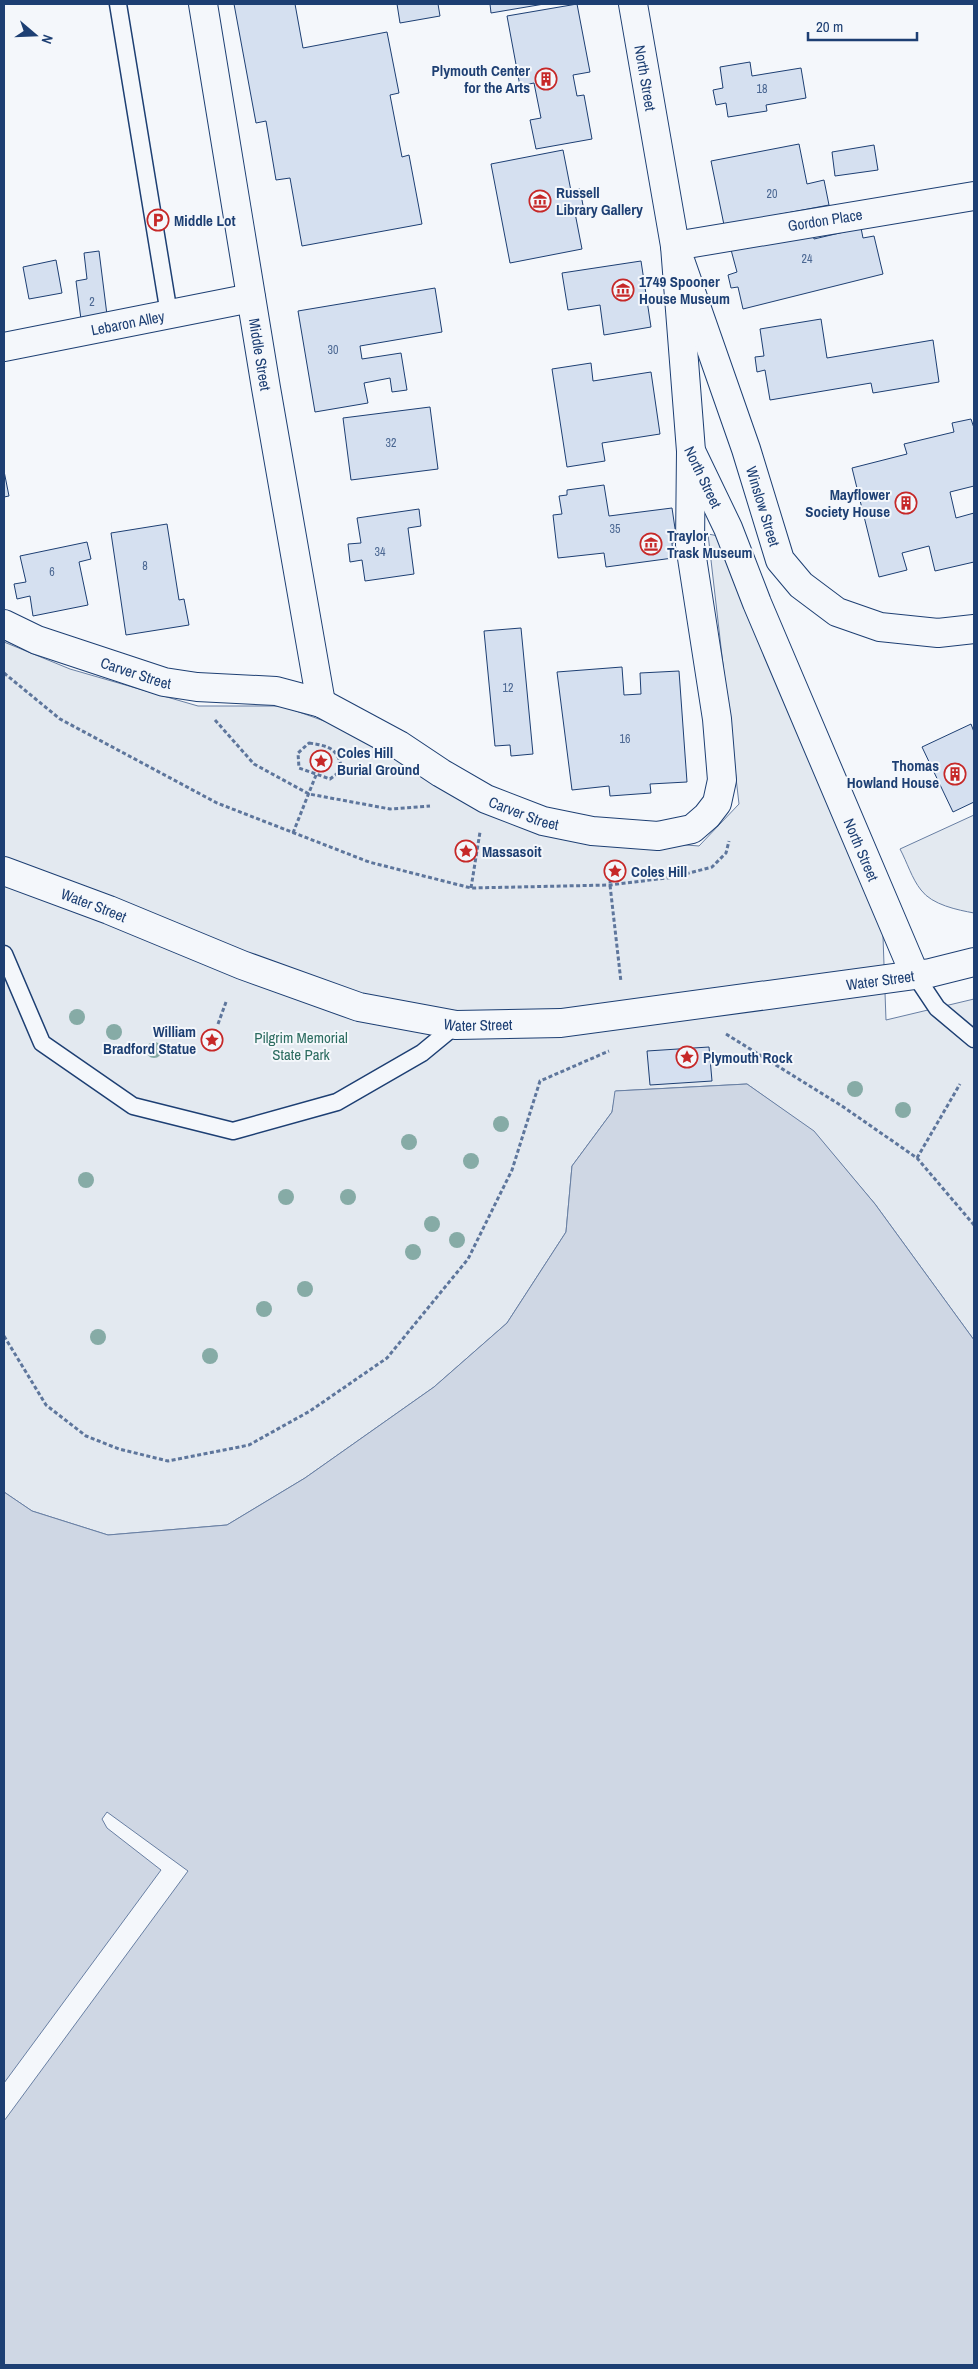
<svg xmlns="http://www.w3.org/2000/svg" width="978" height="2369" font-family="'Archivo Narrow',sans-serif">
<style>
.green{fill:#e3e9f0;stroke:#687fa3}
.water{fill:#cfd7e4;stroke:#687fa3}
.pier{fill:#f4f7fb;stroke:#687fa3}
.building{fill:#d5e0f0;stroke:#1d3f73}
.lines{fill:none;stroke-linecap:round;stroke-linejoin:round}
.service-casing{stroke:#1d3f73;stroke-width:19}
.minor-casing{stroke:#1d3f73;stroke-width:30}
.secondary-casing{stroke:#1d3f73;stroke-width:30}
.path{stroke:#5e769c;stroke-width:3;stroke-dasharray:4 2.5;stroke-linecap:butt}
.service{stroke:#f4f7fb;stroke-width:16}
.minor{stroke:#f4f7fb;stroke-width:28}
.secondary{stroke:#f4f7fb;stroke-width:28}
.tree{fill:#86aba6}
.labels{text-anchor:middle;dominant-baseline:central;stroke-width:4;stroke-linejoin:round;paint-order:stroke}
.number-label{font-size:12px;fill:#4b6792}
.poi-label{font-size:15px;font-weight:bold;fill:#1d3f73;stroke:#f4f7fb;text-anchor:start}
.street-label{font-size:15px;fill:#1d3f73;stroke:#f4f7fb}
.park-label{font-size:15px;fill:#2c6c60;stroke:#f4f7fb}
</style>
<rect width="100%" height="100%" fill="#f4f7fb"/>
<!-- green -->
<g class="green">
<polygon points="708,534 724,537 882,909 886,1020 974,999 974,1340 875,1204 814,1132 747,1084 616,1091 612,1112 572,1166 566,1232 507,1323 434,1387 305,1478 227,1525 108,1535 32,1511 4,1492 4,642 70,669 198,706 282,706 344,728 588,837 699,846 739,804"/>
<path d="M974 815V913C958 910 932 905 921 890 912 879 907 862 900 849Z"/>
</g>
<!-- water -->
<polygon class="water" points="747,1084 814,1131 875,1204 974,1340 974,2365 4,2365 4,1492 32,1511 108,1535 227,1525 305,1478 434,1387 507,1323 566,1232 572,1166 612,1112 615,1091"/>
<!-- pier -->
<polygon class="pier" points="107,1812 188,1871 4,2121 4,2083 161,1870 107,1828 102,1819"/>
<!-- building -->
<g class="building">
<polygon points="234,4 295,4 303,48 387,32 399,93 390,95 402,157 409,155 422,224 302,246 290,178 276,180 266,121 256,123"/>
<polygon points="397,4 438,4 440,16 400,23"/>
<polygon points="490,4 544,4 491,13"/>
<polygon points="577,4 590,72 573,75 577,96 584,95 592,139 536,149 530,120 541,118 534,83 520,86 507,16"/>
<polygon points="750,62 752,76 801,68 806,98 766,105 767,111 728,117 726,103 716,105 713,90 723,88 720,67"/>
<polygon points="799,144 807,184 824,180 829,205 724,225 711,161"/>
<polygon points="874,145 878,170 835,176 832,152"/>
<polygon points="563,150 571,191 580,189 584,211 575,213 582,249 510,263 491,164"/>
<polygon points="811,227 814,239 861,228 863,238 874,236 883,274 743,309 738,287 731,288 728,275 737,272 730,246"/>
<polygon points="99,251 108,323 82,327 76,281 87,279 84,253"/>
<polygon points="56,260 62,293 29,299 23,267"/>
<polygon points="641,261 651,327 604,335 600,305 568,310 562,273"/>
<polygon points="435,288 442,332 360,346 362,359 401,353 407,390 392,392 390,378 364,383 368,403 315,412 298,311"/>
<polygon points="821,319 827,358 933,340 939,382 873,393 871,383 770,400 765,370 757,372 755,357 764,356 760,329"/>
<polygon points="591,363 593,381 651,372 660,434 602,443 605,461 567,467 552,369"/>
<polygon points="430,407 438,469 351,480 343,418"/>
<polygon points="971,419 974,428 974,486 950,492 956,518 974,513 974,562 935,571 929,546 902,553 907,570 879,577 852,468 907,454 904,444 954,432 952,423"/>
<polygon points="4,471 9,496 4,497"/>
<polygon points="604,485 609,516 672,508 677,542 672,543 673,558 606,567 604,553 558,558 553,515 562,514 559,496 567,495 567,490"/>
<polygon points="419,509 421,526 408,528 414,574 365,581 362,560 350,562 348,544 361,543 357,518"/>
<polygon points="167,524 179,600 184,599 189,625 126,635 111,533"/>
<polygon points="87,542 91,559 79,562 88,605 33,616 30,596 17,599 14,584 26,582 20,556"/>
<polygon points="521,628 533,754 511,756 510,745 495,746 484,631"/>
<polygon points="622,667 624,695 641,694 640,673 679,671 687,782 650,784 651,793 610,796 609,786 572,790 557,672"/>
<polygon points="971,724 974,732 974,802 953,812 922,747"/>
<polygon points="709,1047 712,1081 650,1085 647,1051"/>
</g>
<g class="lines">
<!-- service casing -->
<g class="service-casing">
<g id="service">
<polyline points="118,4 169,314"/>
<polyline points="4,954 42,1043 133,1106 233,1131 337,1102 422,1053 456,1025"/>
<polyline points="915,975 937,1008 974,1039"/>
</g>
</g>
<!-- minor casing -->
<g class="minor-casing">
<g id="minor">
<path id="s1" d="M203 4 266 388 321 703"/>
<path id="s2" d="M633 4 675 246 691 451 728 528 757 603 915 975"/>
<path id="s3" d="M974 196 675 246 746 449 780 560 801 585 837 612 880 627 938 633 974 629"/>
<path id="s4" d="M4 347 251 298"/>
<path id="s5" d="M4 624 37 640 164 682 197 687 276 691 321 703 399 745 441 773 486 799 543 821 592 831 658 836 692 829 707 816 717 803 722 780 717 719 690 545 691 451"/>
</g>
</g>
<!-- secondary casing -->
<g class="secondary-casing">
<g id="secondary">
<path id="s6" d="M4 871 109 910 242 965 359 1007 456 1025 561 1023 930 973 974 962"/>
</g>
</g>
<!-- path -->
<g class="path">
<polyline points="4,673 60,719 217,803 369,862 471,888 610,885 674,877 712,867 726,853 729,841"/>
<polyline points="215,720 254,764 309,794 390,809 430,806"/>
<path d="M309 743C329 746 338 748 342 770L330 779 299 768 298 753Z"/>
<polyline points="293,833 316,775"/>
<polyline points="611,866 610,885 621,982"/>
<polyline points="471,888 480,832"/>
<polyline points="218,1024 226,1002"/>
<polyline points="726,1034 842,1106 917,1158 974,1225"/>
<polyline points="917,1158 960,1084"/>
<polyline points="4,1336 46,1405 86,1436 119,1449 168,1461 249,1445 310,1411 387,1358 468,1259 512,1170 540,1081 609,1051"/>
</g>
<!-- service -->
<use href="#service" class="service"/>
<!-- minor -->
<use href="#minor" class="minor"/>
<!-- secondary -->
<use href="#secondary" class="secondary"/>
</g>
<!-- trees -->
<g class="tree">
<circle cx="77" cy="1017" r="8"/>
<circle cx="114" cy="1032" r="8"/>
<circle cx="154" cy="1050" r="8"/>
<circle cx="855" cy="1089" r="8"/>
<circle cx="903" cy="1110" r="8"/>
<circle cx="501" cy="1124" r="8"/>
<circle cx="409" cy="1142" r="8"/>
<circle cx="471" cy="1161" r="8"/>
<circle cx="86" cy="1180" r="8"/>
<circle cx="286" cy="1197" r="8"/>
<circle cx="348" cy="1197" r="8"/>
<circle cx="432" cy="1224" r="8"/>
<circle cx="457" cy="1240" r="8"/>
<circle cx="413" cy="1252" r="8"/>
<circle cx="305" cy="1289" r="8"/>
<circle cx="264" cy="1309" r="8"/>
<circle cx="98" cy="1337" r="8"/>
<circle cx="210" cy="1356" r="8"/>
</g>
<!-- icons -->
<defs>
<g id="building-ring" transform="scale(1.125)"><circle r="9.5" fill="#f4f7fb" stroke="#c62828" stroke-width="1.5"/><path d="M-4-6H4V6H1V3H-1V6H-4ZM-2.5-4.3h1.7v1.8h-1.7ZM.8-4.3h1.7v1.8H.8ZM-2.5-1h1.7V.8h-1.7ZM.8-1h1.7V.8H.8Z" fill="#c62828"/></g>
<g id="museum-ring" transform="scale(1.125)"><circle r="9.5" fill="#f4f7fb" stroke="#c62828" stroke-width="1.5"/><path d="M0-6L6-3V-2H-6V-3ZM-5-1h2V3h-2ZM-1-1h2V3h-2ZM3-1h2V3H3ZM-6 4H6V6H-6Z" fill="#c62828"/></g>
<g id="parking-ring" transform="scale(1.125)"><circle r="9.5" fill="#f4f7fb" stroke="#c62828" stroke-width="1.5"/><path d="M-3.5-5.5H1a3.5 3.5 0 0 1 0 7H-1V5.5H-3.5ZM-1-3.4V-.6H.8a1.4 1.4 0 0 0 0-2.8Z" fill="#c62828"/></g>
<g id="sight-ring" transform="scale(1.125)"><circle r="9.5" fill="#f4f7fb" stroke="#c62828" stroke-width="1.5"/><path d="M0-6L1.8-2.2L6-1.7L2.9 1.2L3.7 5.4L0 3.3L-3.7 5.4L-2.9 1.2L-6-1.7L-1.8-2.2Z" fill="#c62828"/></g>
</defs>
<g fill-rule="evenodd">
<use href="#building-ring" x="546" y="79"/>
<use href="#museum-ring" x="540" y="201"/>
<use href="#parking-ring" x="158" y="220"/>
<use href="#museum-ring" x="623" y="290"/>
<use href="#building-ring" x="906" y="503"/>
<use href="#museum-ring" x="651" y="544"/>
<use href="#sight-ring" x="321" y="761"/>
<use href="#building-ring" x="955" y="774"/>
<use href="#sight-ring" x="466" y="851"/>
<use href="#sight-ring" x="615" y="871"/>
<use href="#sight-ring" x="212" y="1040"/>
<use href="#sight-ring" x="687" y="1057"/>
</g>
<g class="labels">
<!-- number labels -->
<g class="number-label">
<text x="762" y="89">18</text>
<text x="772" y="194">20</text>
<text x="807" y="259">24</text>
<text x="92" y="302">2</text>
<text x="333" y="350">30</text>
<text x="391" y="443">32</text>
<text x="615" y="529">35</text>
<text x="380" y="552">34</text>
<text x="145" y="566">8</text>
<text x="52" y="572">6</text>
<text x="508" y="688">12</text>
<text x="625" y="739">16</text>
</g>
<!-- poi labels -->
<g class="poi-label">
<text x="530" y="70" text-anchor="end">Plymouth Center<tspan x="530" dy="17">for the Arts</tspan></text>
<text x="556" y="192">Russell<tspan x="556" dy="17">Library Gallery</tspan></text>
<text x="174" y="220">Middle Lot</text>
<text x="639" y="281">1749 Spooner<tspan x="639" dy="17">House Museum</tspan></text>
<text x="890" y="494" text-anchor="end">Mayflower<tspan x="890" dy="17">Society House</tspan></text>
<text x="667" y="535">Traylor<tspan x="667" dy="17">Trask Museum</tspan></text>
<text x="337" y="752">Coles Hill<tspan x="337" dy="17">Burial Ground</tspan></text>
<text x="939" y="765" text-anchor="end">Thomas<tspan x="939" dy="17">Howland House</tspan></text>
<text x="482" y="851">Massasoit</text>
<text x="631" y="871">Coles Hill</text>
<text x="196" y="1031" text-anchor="end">William<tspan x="196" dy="17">Bradford Statue</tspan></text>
<text x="703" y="1057">Plymouth Rock</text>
</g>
<!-- street labels -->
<g class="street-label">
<text stroke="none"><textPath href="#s2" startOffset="75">North Street</textPath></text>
<text transform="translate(825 220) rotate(-9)">Gordon Place</text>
<text stroke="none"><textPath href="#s4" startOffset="126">Lebaron Alley</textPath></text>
<text stroke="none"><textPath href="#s1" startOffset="355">Middle Street</textPath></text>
<text stroke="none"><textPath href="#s2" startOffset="480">North Street</textPath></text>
<text stroke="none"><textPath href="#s3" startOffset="578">Winslow Street</textPath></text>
<text stroke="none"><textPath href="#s5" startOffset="141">Carver Street</textPath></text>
<text stroke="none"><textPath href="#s5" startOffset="561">Carver Street</textPath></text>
<text stroke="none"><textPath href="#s2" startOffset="885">North Street</textPath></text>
<text stroke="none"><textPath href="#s6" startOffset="96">Water Street</textPath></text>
<text stroke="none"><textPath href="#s6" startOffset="906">Water Street</textPath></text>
<text stroke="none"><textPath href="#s6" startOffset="501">Water Street</textPath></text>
</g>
<!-- park labels -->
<g class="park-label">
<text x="301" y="1037">Pilgrim Memorial<tspan x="301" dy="17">State Park</tspan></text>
</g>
</g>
<!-- border -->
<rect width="978" height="2369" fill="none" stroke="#1d3f73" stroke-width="10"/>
<!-- north arrow -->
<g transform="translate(35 35) rotate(109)" stroke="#f4f7fb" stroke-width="4" paint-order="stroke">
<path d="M0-4L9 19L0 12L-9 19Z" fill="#1d3f73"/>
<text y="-8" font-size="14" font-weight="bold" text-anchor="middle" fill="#1d3f73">N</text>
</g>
<!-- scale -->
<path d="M808 32v8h109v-8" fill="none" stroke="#1d3f73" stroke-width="2.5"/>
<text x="816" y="32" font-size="15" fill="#1d3f73" stroke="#f4f7fb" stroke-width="4" paint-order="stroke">20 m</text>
</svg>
